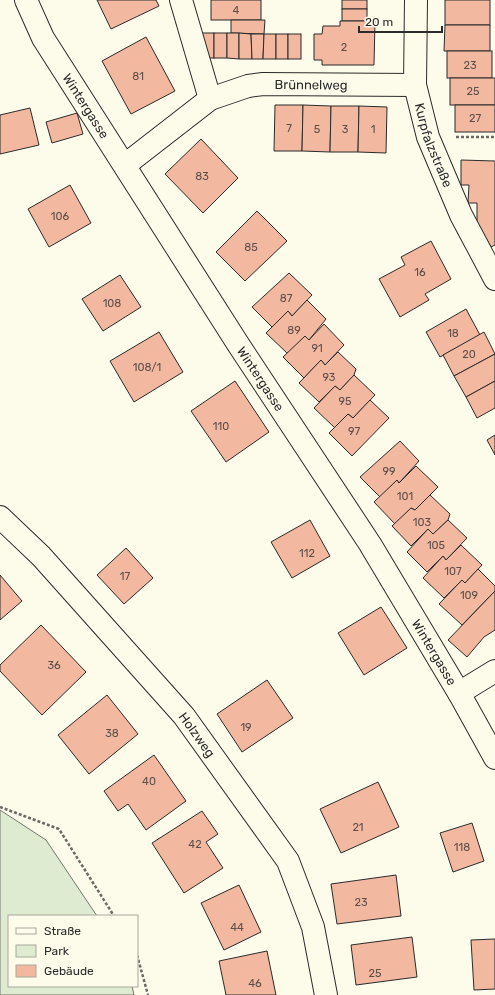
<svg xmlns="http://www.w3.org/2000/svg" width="495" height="995" font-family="Rubik,sans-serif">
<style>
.green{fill:#deebd1;stroke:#74746e}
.building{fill:#f2b8a0;stroke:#2b2b2b}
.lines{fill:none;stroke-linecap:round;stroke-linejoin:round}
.minor-casing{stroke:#2b2b2b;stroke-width:24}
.path{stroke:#6a6964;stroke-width:2.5;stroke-dasharray:3 2;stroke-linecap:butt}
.minor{stroke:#fdfbea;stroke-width:22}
.labels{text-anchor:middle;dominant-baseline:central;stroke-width:3;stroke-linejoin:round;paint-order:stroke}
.number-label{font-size:11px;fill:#5d4e48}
.street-label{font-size:13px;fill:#2b2b2b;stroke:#fdfbea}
</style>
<rect width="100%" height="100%" fill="#fdfbea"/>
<!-- green -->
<polygon class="green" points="0,810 46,840 97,916 9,916 9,986 132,986 134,995 0,995"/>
<!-- building -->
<g class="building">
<polygon points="97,0 156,0 159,6 111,29"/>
<rect x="211" y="0" width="50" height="20"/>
<rect x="342" y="0" width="25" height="9"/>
<rect x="445" y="0" width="45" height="25"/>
<rect x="342" y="9" width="25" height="12"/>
<polygon points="231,20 265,20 264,34 231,33"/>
<polygon points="340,21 375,21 374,65 322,65 322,60 314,60 314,34 322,34 323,26 340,26"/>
<polygon points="445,25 490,25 490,51 444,51"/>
<rect x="202" y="33" width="12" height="25"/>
<rect x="214" y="33" width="13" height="25"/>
<polygon points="227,33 239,33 239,59 227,58"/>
<polygon points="239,33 251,34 252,59 239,59"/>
<polygon points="251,34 264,34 263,59 252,59"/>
<polygon points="264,34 276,34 276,59 263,59"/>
<rect x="276" y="34" width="12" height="25"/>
<rect x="288" y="34" width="13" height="25"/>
<polygon points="146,37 175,91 131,114 102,61"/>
<rect x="447" y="51" width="45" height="27"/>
<rect x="450" y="78" width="45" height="27"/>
<polygon points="275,105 303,105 302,151 274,151"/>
<polygon points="303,105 331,106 330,152 302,151"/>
<rect x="455" y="105" width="40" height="27"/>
<polygon points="331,106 359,106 358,152 330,152"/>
<polygon points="359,106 387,107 386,153 358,152"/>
<polygon points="30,108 39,145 0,154 0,115"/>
<polygon points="77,113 83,134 52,143 46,122"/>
<polygon points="201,139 238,178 203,213 165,174"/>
<polygon points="461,160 495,161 495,245 491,247 477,223 477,203 468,203 469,185 461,185"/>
<polygon points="70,185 91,223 49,247 28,209"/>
<polygon points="257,211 287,241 245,281 216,252"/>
<polygon points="431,241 451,279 425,294 429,300 400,317 379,279 405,265 401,257"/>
<polygon points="289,273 312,295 292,316 288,311 272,327 252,307"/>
<polygon points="120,275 141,307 103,331 82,299"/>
<polygon points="307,300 326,319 309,340 305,336 288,354 266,333 288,311 292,316"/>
<polygon points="466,309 480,335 440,357 426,332"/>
<polygon points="324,324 344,345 325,365 321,360 304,378 283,357 305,336 309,340"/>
<polygon points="159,332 183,372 134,402 110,361"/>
<polygon points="484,332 495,354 454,376 443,355"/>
<polygon points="338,352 356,369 354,375 340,390 335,386 319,402 299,383 321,360 325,365"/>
<polygon points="495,354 495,381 466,397 454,376"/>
<polygon points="354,375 375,395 353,418 348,414 335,428 314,408 335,386 340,390"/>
<polygon points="235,381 269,432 226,462 191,411"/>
<polygon points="495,381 495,408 477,418 466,397"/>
<polygon points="370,400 389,418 352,456 329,433 348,414 353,418"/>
<polygon points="495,435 495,455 487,440"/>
<polygon points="400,441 419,461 399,483 397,480 380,497 360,477"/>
<polygon points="416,466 438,487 415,510 411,508 395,524 374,502 397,480 399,483"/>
<polygon points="430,495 450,514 448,520 433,534 428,529 411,546 392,526 411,508 415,510"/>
<polygon points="310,520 330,556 292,578 271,542"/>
<polygon points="448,520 467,538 446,560 443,556 427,572 407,552 428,529 433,534"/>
<polygon points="461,545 482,565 465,583 462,580 444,598 423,578 443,556 446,560"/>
<polygon points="126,548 153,578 124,604 97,575"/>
<polygon points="478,569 495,586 495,591 462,625 439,604 462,580 465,583"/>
<polygon points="0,575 22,601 0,620"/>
<polygon points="495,591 495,630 484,637 467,657 448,640"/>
<polygon points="381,607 407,648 364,675 338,633"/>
<polygon points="41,625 86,672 42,715 0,671 0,665"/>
<polygon points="267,680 293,718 242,752 217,714"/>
<polygon points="107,695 138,734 89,774 58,735"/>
<polygon points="154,755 186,801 146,830 128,804 118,811 104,791"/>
<polygon points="378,782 399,827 341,853 320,809"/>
<polygon points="202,811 218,834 206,842 223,868 184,893 152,843"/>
<polygon points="472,823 484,861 453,872 440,833"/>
<polygon points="396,875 401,916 337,924 331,884"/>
<polygon points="239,885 261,932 224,950 201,903"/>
<polygon points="412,937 417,977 356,985 351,945"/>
<polygon points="495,939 495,989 474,990 471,940"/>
<polygon points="267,951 276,995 226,995 219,961"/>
</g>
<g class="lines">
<!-- minor casing -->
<g class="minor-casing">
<g id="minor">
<path id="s1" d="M26 0 43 38 238 344 370 544 459 693 495 758"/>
<polyline points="181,0 210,99"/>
<path id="s2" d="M416 0 415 85 428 137 461 215 495 279"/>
<path id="s3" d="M125 165 210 99 248 86 263 84 415 85"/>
<path id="s4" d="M0 517 41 556 184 716 288 861 313 927 326 995"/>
<polyline points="459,693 495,671"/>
</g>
</g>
<!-- path -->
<g class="path">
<polyline points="456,137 495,137"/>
<polyline points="0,807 59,829 114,916"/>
<polyline points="137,955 148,995"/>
</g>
<!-- minor -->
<use href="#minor" class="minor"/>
</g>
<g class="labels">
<!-- number labels -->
<g class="number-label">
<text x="236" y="10">4</text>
<text x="344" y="47">2</text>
<text x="470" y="65">23</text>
<text x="138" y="76">81</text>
<text x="473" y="91">25</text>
<text x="475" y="118">27</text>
<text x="289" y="128">7</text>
<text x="317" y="129">5</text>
<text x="345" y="129">3</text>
<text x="373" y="129">1</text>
<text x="202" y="176">83</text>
<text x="60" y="216">106</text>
<text x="251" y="247">85</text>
<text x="420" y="272">16</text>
<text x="286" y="298">87</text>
<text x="112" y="303">108</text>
<text x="294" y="330">89</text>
<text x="453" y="333">18</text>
<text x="317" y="348">91</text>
<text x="469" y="354">20</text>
<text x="147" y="367">108/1</text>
<text x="329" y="377">93</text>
<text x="345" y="401">95</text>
<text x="221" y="426">110</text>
<text x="354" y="431">97</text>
<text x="389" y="471">99</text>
<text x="405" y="496">101</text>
<text x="422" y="522">103</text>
<text x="436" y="545">105</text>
<text x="307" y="553">112</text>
<text x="453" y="571">107</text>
<text x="125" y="576">17</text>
<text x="469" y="595">109</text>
<text x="54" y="665">36</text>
<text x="246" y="727">19</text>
<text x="112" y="733">38</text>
<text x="149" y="781">40</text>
<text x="358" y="827">21</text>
<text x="195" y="844">42</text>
<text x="462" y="847">118</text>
<text x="361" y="902">23</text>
<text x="237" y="927">44</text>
<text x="375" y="973">25</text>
<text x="255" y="983">46</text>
</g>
<!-- street labels -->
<g class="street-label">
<text stroke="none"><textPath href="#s3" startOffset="211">Brünnelweg</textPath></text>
<text stroke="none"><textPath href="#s1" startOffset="122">Wintergasse</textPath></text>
<text stroke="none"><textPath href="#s2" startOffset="148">Kurpfalzstraße</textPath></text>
<text stroke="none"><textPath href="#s1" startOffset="446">Wintergasse</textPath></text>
<text stroke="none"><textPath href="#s1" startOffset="770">Wintergasse</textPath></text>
<text stroke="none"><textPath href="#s4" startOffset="294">Holzweg</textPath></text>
</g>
</g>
<!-- legend -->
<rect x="8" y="915" width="130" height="72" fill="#fdfbea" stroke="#a9a89e"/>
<rect x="16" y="928" width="20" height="6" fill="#fdfbea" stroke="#a9a89e"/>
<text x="44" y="935" font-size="12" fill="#2b2b2b">Straße</text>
<rect x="16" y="945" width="20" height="12" fill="#deebd1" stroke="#a9a89e"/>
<text x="44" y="955" font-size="12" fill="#2b2b2b">Park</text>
<rect x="16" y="965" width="20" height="12" fill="#f2b8a0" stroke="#a9a89e"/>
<text x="44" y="975" font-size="12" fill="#2b2b2b">Gebäude</text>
<!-- scale -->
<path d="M359 26v6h83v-6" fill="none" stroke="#2b2b2b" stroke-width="2"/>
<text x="365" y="26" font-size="12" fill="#2b2b2b" stroke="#fdfbea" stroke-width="3" paint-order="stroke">20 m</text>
</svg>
